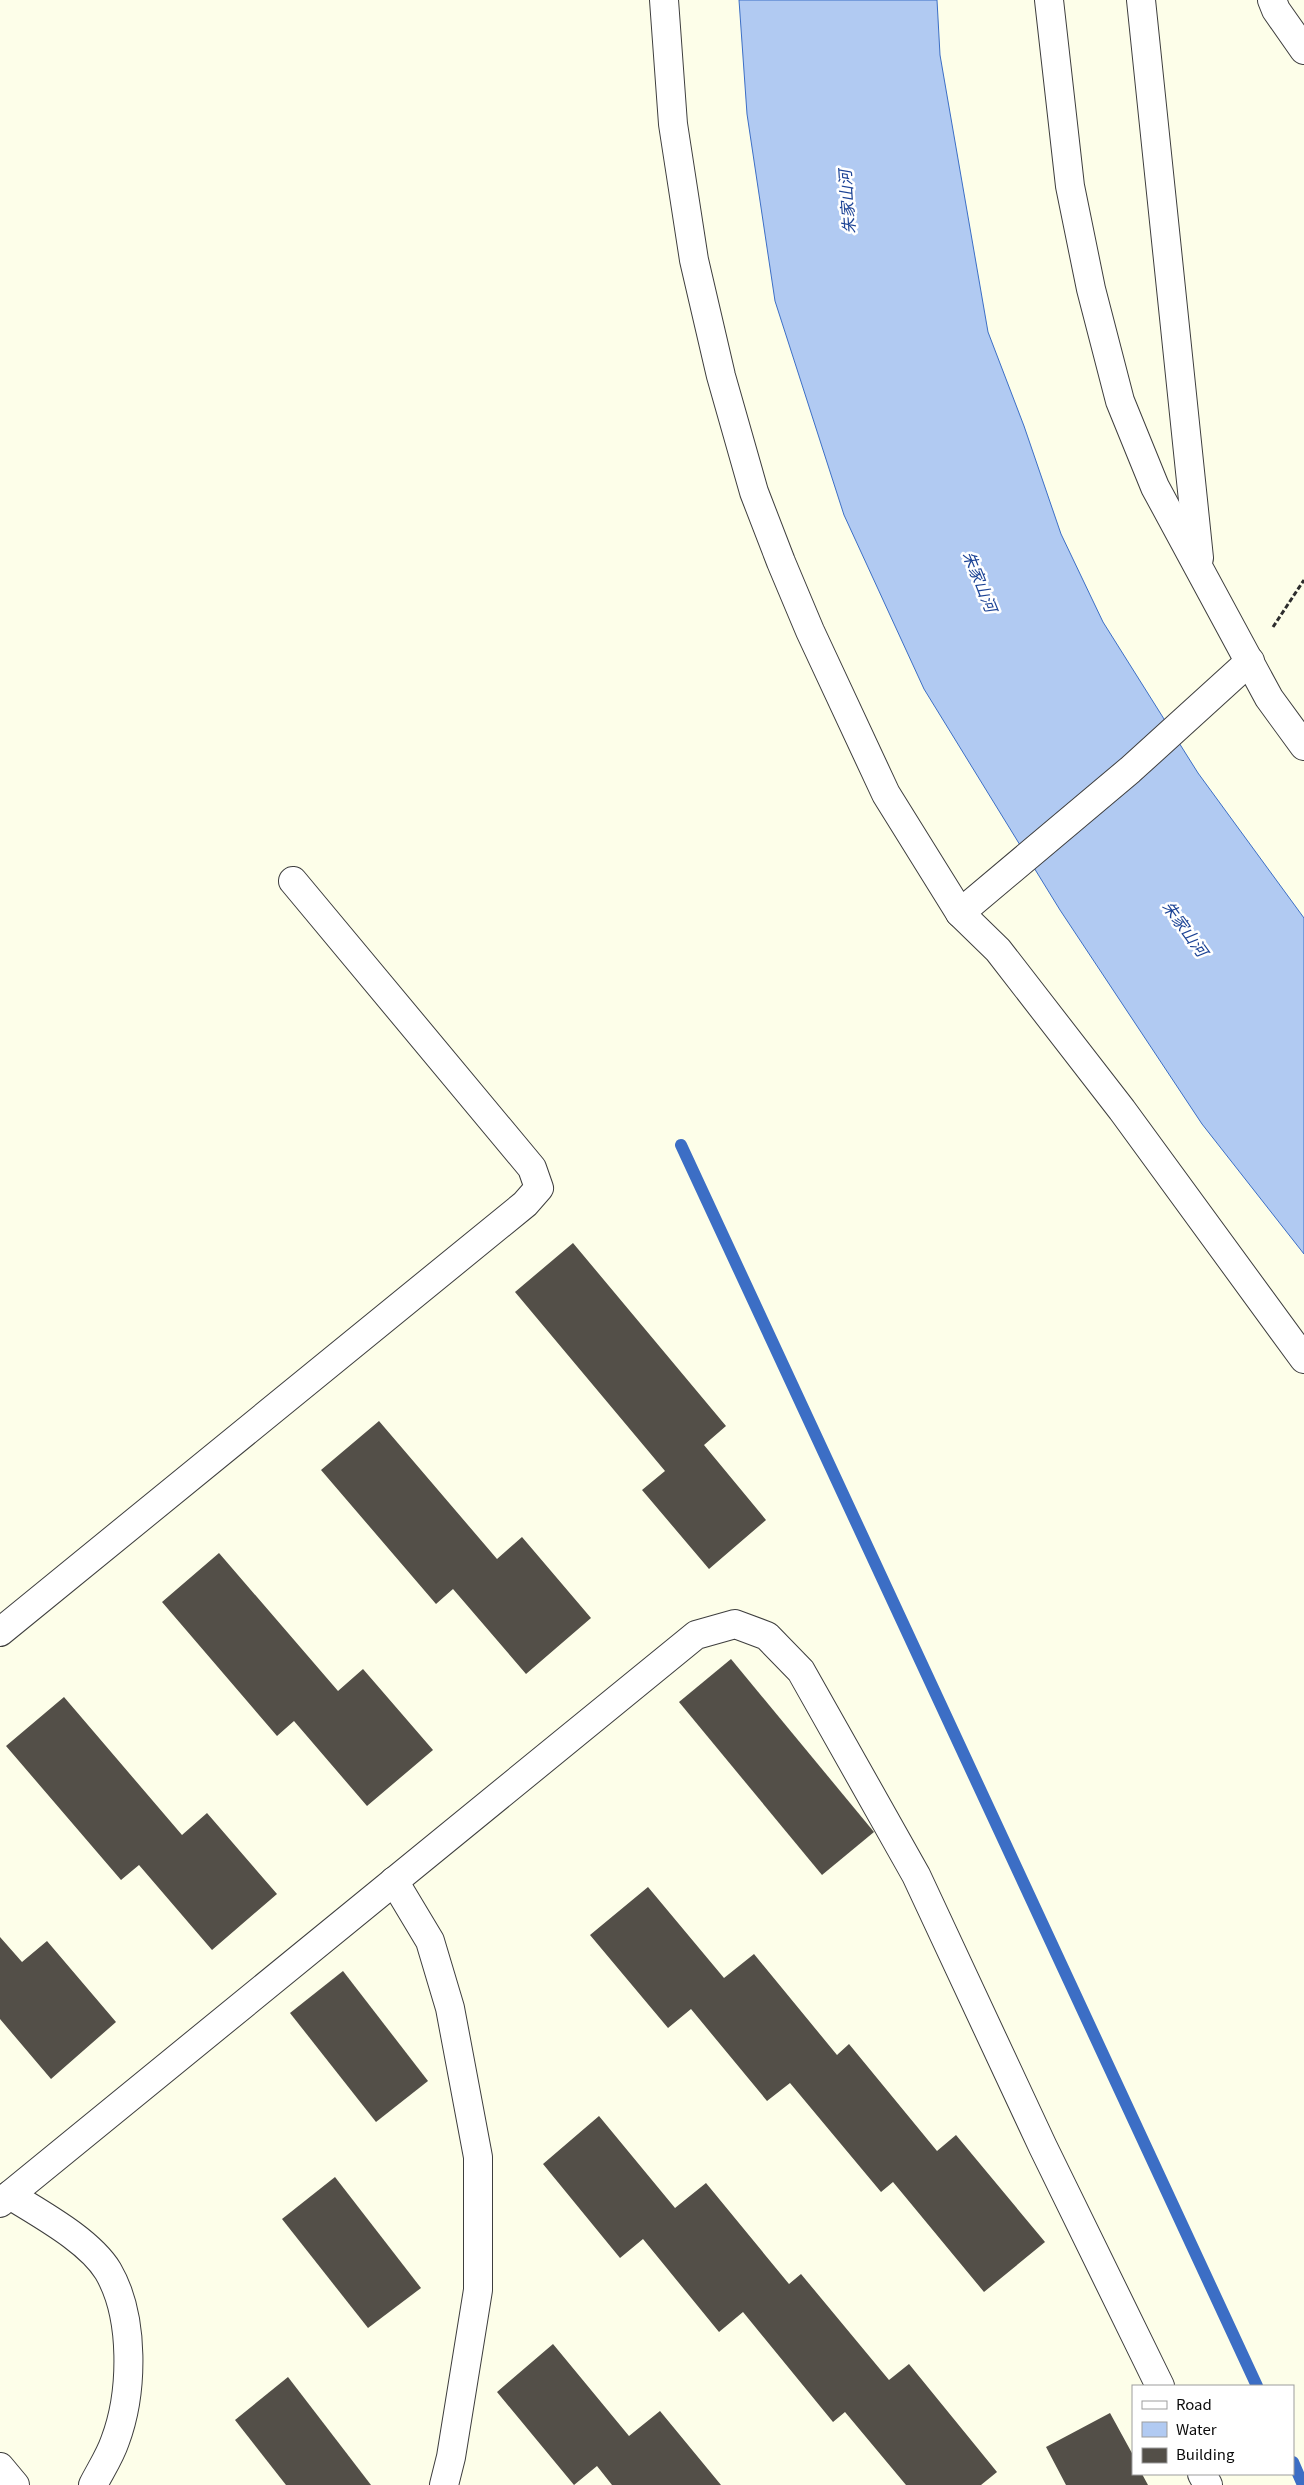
<svg xmlns="http://www.w3.org/2000/svg" width="1304" height="2485" font-family="Georgia,'Noto Sans SC',serif">
<style>
.water{fill:#b1caf2;stroke:#3c6ec5}
.lines{fill:none;stroke-linecap:round;stroke-linejoin:round}
.stream{stroke:#3c6ec5;stroke-width:12}
.building{fill:#534f48}
.minor-casing{stroke:#3e3e3e;stroke-width:30}
.path{stroke:#2d2d2d;stroke-width:3;stroke-dasharray:5 2.5;stroke-linecap:butt}
.minor{stroke:#fff;stroke-width:28}
.labels{text-anchor:middle;dominant-baseline:central;stroke-width:5;stroke-linejoin:round;paint-order:stroke}
.water-label{font-size:16px;font-style:italic;fill:#1c4395;stroke:#fff}
</style>
<rect width="100%" height="100%" fill="#fdfee9"/>
<!-- water -->
<polygon class="water" points="739,0 937,0 940,55 988,332 1024,426 1061,534 1103,622 1198,773 1304,918 1304,1254 1202,1124 1060,910 924,689 844,515 775,301 747,114"/>
<g class="lines">
<!-- stream -->
<g class="stream">
<polyline points="681,1145 1257,2386"/>
<polyline points="1293,2462 1303,2485"/>
</g>
</g>
<!-- building -->
<g class="building">
<polygon points="573,1243 726,1426 704,1445 766,1520 709,1569 642,1490 665,1471 515,1292"/>
<polygon points="379,1421 497,1559 522,1537 591,1618 526,1674 453,1589 436,1604 321,1470"/>
<polygon points="219,1553 338,1691 363,1669 433,1750 367,1806 294,1721 277,1736 162,1602"/>
<polygon points="731,1659 874,1832 822,1875 679,1702"/>
<polygon points="64,1697 182,1835 207,1813 277,1894 212,1950 139,1865 121,1880 6,1746"/>
<polygon points="648,1887 724,1978 754,1954 837,2055 849,2044 937,2151 956,2135 1045,2242 984,2292 893,2182 881,2192 790,2083 767,2101 691,2009 668,2028 590,1935"/>
<polygon points="0,1937 22,1962 47,1941 116,2022 51,2079 0,2019"/>
<polygon points="343,1971 428,2081 376,2122 290,2013"/>
<polygon points="599,2116 675,2208 706,2183 789,2284 801,2274 889,2380 909,2364 997,2472 981,2485 906,2485 845,2412 833,2422 743,2312 719,2332 643,2239 620,2258 543,2164"/>
<polygon points="335,2177 421,2288 368,2328 282,2219"/>
<polygon points="553,2344 629,2436 660,2411 721,2485 612,2485 597,2466 574,2485 497,2392"/>
<polygon points="288,2377 371,2485 286,2485 235,2420"/>
<polygon points="1110,2413 1133,2455 1133,2474 1142,2474 1148,2485 1066,2485 1046,2447"/>
</g>
<g class="lines">
<!-- minor casing -->
<g class="minor-casing">
<g id="minor">
<polyline points="664,0 673,124 694,260 721,376 754,492 781,562 810,631 886,794 960,913 998,950 1122,1110 1304,1359"/>
<polyline points="1049,0 1070,186 1091,289 1120,401 1155,487 1269,698 1304,746"/>
<polyline points="1141,0 1199,558"/>
<polyline points="1272,0 1276,10 1304,50"/>
<polyline points="960,913 1130,770 1250,661"/>
<polyline points="0,1632 525,1204 539,1188 532,1168 293,881"/>
<polyline points="394,1881 430,1941 450,2008 478,2157 478,2290 451,2457 444,2485"/>
<path d="M10 2195C40 2214 89 2240 108 2271 135 2317 133 2393 115 2441 110 2456 100 2471 93 2485"/>
<polyline points="0,2203 696,1635 735,1624 767,1636 801,1671 916,1875 1043,2147 1160,2386"/>
<polyline points="0,2467 15,2485"/>
<polyline points="1202,2474 1208,2485"/>
</g>
</g>
<!-- path -->
<polyline class="path" points="1273,627 1304,580"/>
<!-- minor -->
<use href="#minor" class="minor"/>
</g>
<g class="labels">
<!-- water labels -->
<g class="water-label">
<text transform="translate(846 202) rotate(-94)">朱家山河</text>
<text transform="translate(981 581) rotate(68)">朱家山河</text>
<text transform="translate(1186 928) rotate(54)">朱家山河</text>
</g>
</g>
<!-- legend -->
<rect x="1132" y="2385" width="162" height="90" fill="#ffffff" stroke="#9d9d9d"/>
<rect x="1142" y="2401" width="25" height="8" fill="#ffffff" stroke="#9d9d9d"/>
<text x="1176" y="2410" font-size="15" fill="#0b0b0b">Road</text>
<rect x="1142" y="2422" width="25" height="15" fill="#b1caf2" stroke="#9d9d9d"/>
<text x="1176" y="2435" font-size="15" fill="#0b0b0b">Water</text>
<rect x="1142" y="2448" width="25" height="15" fill="#534f48" stroke="#9d9d9d"/>
<text x="1176" y="2460" font-size="15" fill="#0b0b0b">Building</text>
</svg>
